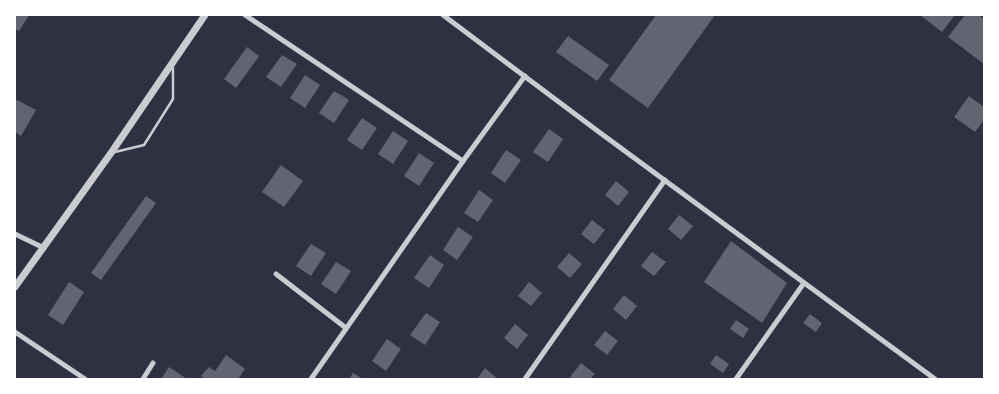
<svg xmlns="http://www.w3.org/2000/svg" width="999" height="394" font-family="'Alegreya Sans',sans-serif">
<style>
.building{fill:#626471}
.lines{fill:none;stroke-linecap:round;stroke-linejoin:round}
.service{stroke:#caccd0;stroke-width:2.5}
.minor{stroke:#caccd0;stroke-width:5}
.tertiary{stroke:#caccd0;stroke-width:7}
</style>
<rect width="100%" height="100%" fill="#2d3142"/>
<!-- building -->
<g class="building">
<polygon points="15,15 29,15 19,31 15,29"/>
<polygon points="656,15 715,15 648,108 609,80"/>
<polygon points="920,15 955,15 942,32"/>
<polygon points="965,15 979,15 984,19 984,64 948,37"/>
<polygon points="568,36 609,65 597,81 556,52"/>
<polygon points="247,47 259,56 236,88 224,79"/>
<polygon points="282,55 297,64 281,87 266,77"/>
<polygon points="305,75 320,85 305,108 290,98"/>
<polygon points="334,91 349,100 334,123 319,113"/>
<polygon points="969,96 984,107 984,120 975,132 954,117"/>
<polygon points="15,99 36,110 21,136 15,132"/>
<polygon points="362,118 377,128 362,150 347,140"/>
<polygon points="549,129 563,139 548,162 533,152"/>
<polygon points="393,131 408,141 393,164 378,154"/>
<polygon points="506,150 521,160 505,183 491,173"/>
<polygon points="419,153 434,163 419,186 404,176"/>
<polygon points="281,165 303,181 284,207 262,192"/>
<polygon points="616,181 629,192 618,206 605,195"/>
<polygon points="479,190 493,200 478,222 464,213"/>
<polygon points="146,196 156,203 101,280 91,273"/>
<polygon points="679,215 693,226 681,240 668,229"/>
<polygon points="592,220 605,230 594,244 581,234"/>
<polygon points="458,227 473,237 457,260 443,250"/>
<polygon points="731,241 787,283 762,323 704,282"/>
<polygon points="311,244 326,253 311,276 296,266"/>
<polygon points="652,252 666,262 654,276 641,266"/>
<polygon points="569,253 582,264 570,278 557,267"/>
<polygon points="430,255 444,265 429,288 414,278"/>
<polygon points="336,262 351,271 336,294 321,284"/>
<polygon points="69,282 84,292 63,325 48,315"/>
<polygon points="529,282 542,293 531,306 518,296"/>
<polygon points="624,295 637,306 626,320 613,309"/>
<polygon points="426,313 440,322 425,345 410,335"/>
<polygon points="810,314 822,323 816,332 803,323"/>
<polygon points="736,320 749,329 743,338 730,329"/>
<polygon points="515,324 528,335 517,349 504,338"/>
<polygon points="605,331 618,341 607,355 594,345"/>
<polygon points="387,339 401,349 386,371 372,361"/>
<polygon points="226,355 245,369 238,379 205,379 201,376 209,367 215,371"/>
<polygon points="716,355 729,364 723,373 710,364"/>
<polygon points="581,363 595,374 590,379 573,379 570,377"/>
<polygon points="169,367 187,379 161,379"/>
<polygon points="485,368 498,379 477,379"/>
<polygon points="353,373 363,379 349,379"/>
</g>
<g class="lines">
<!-- service -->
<polyline class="service" points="115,152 144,145 173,99 173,67"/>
<!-- minor -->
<g class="minor">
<polyline points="245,15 463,161"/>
<polyline points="443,15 599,132 935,379"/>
<polyline points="15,234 44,248"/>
<polyline points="276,274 346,328"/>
<polyline points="15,332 85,379"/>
<polyline points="143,379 153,363"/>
<polyline points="311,379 463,161 525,76"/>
<polyline points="525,379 665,180"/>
<polyline points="736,379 804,283"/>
</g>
<!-- tertiary -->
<polyline class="tertiary" points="15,287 111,153 205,15"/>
</g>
<!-- border -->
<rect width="999" height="394" fill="none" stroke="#ffffff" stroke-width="32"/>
</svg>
